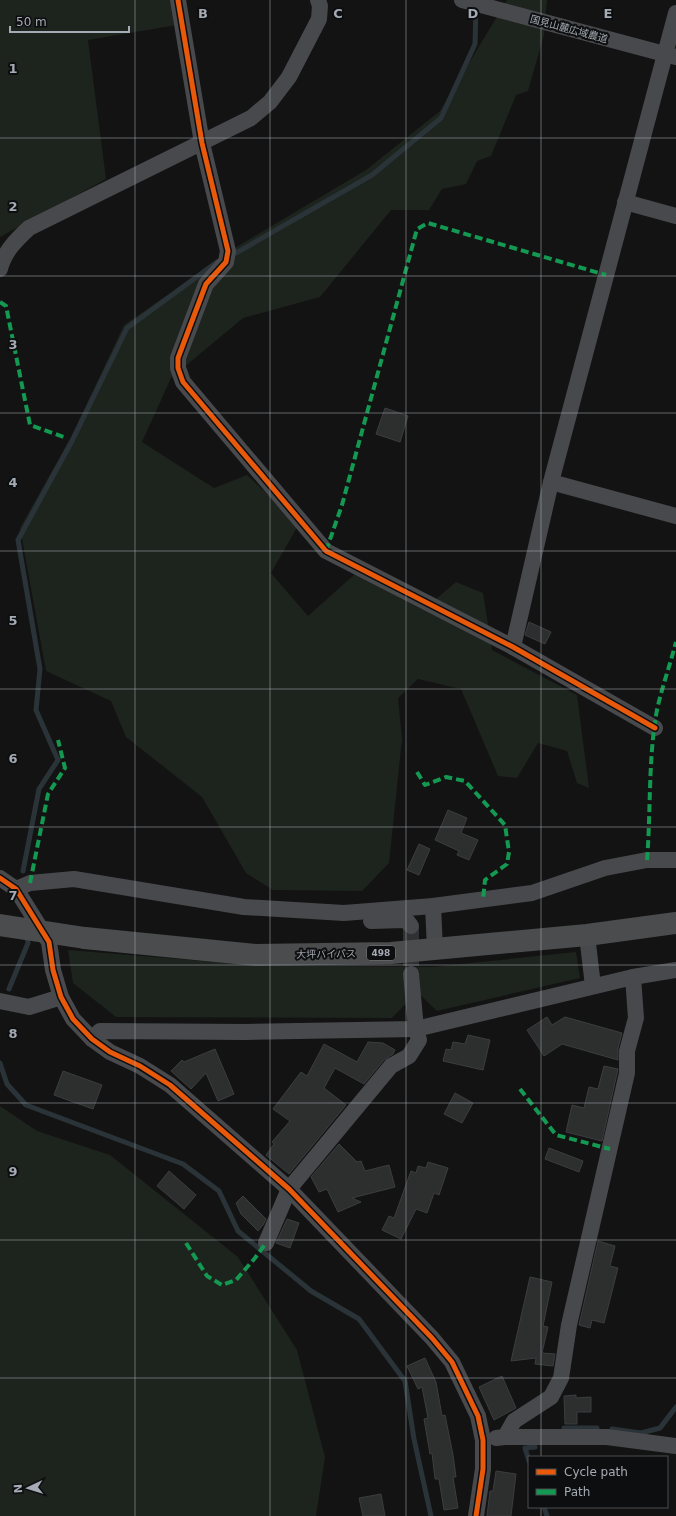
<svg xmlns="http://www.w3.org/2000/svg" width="676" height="1516" font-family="'DejaVu Sans','Noto Sans JP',sans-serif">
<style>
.green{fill:#1d231d}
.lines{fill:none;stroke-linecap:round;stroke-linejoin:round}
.stream{stroke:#2a3438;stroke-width:5}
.building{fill:#2d2e2e;stroke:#3b3d3f}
.minor-tunnel{stroke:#303133;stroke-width:16;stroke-dasharray:16 8;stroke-linecap:butt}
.minor{stroke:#48494c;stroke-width:16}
.highway{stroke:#4a4c4d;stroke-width:22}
.highway-bridge{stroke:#4a4c4d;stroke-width:22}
.quiet{stroke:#139951;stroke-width:4;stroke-dasharray:8 4;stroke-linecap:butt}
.cycleway-casing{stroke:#0d0e0f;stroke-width:8}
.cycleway{stroke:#e8590c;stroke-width:5}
.grid{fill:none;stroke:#a5abb4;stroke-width:1;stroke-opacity:0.55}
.labels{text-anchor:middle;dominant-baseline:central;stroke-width:4;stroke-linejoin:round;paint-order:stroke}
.shield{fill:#0d0e0f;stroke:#777c82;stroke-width:1}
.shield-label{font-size:9px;font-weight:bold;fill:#a5abb4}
.street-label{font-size:10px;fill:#a5abb4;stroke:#0d0e0f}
.grid-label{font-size:13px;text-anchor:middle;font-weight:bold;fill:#a5abb4;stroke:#0d0e0f;stroke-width:4;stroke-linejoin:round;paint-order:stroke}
</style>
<rect width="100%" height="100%" fill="#131313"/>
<!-- green -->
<g class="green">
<polygon points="0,0 181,0 183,24 88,40 106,179 0,237"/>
<polygon points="507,0 547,0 544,35 528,91 516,95 491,156 477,161 466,184 442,189 429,210 391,210 320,297 243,318 171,378 142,442 214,488 247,475 299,524 271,573 308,616 355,574 423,610 456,582 483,593 492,650 577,695 589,788 577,783 567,751 538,743 517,778 498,776 461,689 418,679 398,698 402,739 389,863 362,891 273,890 246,873 202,797 126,737 111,701 46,671 20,528 71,437 124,325 238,246 366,170 440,111"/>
<polygon points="68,950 253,965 432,967 576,952 580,978 437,1011 417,992 392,1018 116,1017 73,983"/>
<polygon points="0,1106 37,1131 110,1155 238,1257 297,1350 325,1457 316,1516 0,1516"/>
</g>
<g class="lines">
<!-- stream -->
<g class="stream">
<polyline points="236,253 372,175 441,118 475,44 476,7"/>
<polyline points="23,871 39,789 58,760 36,710 40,669 18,540 72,441 127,328 217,262"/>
<polyline points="9,989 28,943 27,935"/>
<polyline points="0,1063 7,1084 26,1105 183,1164 219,1191 238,1231 311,1291 359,1319 405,1381 414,1439 431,1516"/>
<polyline points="564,1428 597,1428"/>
<polyline points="612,1429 641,1433 660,1428 676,1407"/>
<polyline points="529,1461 525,1448 535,1447"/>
<polyline points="544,1507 547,1516"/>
</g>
</g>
<!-- building -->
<g class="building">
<polygon points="385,408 408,416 400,442 376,434"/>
<polygon points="529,622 551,632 545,644 525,635"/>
<polygon points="448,810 467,818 461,833 478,840 469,860 457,855 459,851 435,840"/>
<polygon points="419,844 430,849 419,875 407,870"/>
<polygon points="547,1017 552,1025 565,1017 622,1033 618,1048 618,1060 562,1044 544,1056 527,1030"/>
<polygon points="468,1035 490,1040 483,1070 443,1061 446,1049 451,1050 453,1042 465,1044"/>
<polygon points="368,1042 383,1043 395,1050 393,1054 384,1060 364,1084 335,1068 324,1088 346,1105 289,1174 266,1155 274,1144 272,1142 290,1121 273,1109 301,1072 307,1076 324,1044 357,1062"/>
<polygon points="215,1049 234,1094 218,1101 206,1073 191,1089 171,1071 182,1060 184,1062"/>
<polygon points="604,1066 618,1069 602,1141 566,1132 572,1105 584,1108 589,1087 598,1089"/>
<polygon points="63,1071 102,1085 93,1109 54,1095"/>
<polygon points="455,1093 473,1103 462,1123 444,1114"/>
<polygon points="339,1144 357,1162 361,1161 365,1171 389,1165 395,1187 352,1198 361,1202 338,1212 327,1189 319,1192 311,1177"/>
<polygon points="549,1148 583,1161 579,1172 545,1159"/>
<polygon points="428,1162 448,1168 439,1195 434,1193 427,1213 416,1209 401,1239 382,1230 389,1216 394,1218 411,1171 416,1173 418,1166 426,1168"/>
<polygon points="169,1171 196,1195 184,1209 157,1186"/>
<polygon points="243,1196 266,1219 263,1225 258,1231 241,1214 236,1203"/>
<polygon points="287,1219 299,1223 290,1248 276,1243"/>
<polygon points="598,1241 615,1246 610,1266 618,1268 604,1323 592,1320 590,1328 579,1325"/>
<polygon points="530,1277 552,1282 543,1326 548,1327 542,1353 555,1354 553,1366 535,1364 536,1358 511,1361"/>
<polygon points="425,1358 436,1382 442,1416 445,1415 453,1455 456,1477 453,1477 458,1508 444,1510 439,1479 435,1479 432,1453 430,1454 424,1419 428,1418 422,1387 418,1389 407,1366"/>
<polygon points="502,1376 516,1408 494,1420 479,1387"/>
<polygon points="576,1395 576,1398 591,1397 591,1412 577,1412 577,1424 565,1424 564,1396"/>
<polygon points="496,1471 516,1474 511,1516 487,1516 490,1491 493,1491"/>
<polygon points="381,1494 385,1516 363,1516 359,1498"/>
</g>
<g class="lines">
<!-- minor-tunnel -->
<polyline class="minor-tunnel" points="411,926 411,974"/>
<!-- minor -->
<g class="minor">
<polyline points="178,0 202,143 228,251 226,262 206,284 178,358 178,368 183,382 326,551 513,647 655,728"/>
<polyline points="462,0 676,57"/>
<polyline points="676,13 551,482 676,516"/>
<polyline points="625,202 676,216"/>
<path d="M0 269C4 252 16 240 29 228L251 118 270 102 289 77 319 19 320 6 318 0"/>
<polyline points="513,647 551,482"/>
<polyline points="0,878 16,889 49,942 53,970 61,997 73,1019 92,1039 110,1052 140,1066 170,1085 289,1189 432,1338 452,1362 478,1416 483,1440 483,1469 476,1516"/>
<polyline points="16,889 30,883 74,879 244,907 344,913 433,906 532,893 605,868 647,860 676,860"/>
<polyline points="433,906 435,949"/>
<polyline points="371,921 404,920 408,922 411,926"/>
<polyline points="587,935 593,986"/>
<polyline points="0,1001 29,1007 61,997"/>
<polyline points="92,1039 100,1031 246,1032 416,1029 633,977 676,970"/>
<polyline points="266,1243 289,1189 391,1066 409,1056 419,1040 416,1029 411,974"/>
<polyline points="505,1437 514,1421 551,1397 561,1378 569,1325 627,1073 627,1051 636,1018 633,977"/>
<polyline points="496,1438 505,1437 607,1437 676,1446"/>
</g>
<!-- highway -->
<polyline class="highway" points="85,938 256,955 391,953 587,935 676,923"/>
<!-- highway-bridge -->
<polyline class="highway-bridge" points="0,925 85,938"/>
<!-- quiet -->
<g class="quiet">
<polyline points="0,302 6,306 30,425 64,437"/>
<polyline points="326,551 342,505 417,229 428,223 606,275"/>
<polyline points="417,772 425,785 446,777 465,781 505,825 509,852 507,864 485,880 483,900"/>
<path d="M647 860C651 811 648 758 657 710 662 687 670 665 676 642"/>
<polyline points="30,883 48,794 65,768 58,740"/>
<polyline points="520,1089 556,1135 610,1149"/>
<polyline points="186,1243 207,1276 222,1285 236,1280 255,1258 266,1243"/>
</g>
<!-- cycleway casing -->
<g class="cycleway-casing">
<g id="cycleway">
<polyline points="178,0 202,143 228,251 226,262 206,284 178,358 178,368 183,382 326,551 513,647 655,728"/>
<polyline points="0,878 16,889 49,942 53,970 61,997 73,1019 92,1039 110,1052 140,1066 170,1085 289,1189 432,1338 452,1362 478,1416 483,1440 483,1469 476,1516"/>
</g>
</g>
<!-- cycleway -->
<use href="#cycleway" class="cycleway"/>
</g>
<!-- grid -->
<path class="grid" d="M135 0V1516M270 0V1516M406 0V1516M541 0V1457M0 138H676M0 276H676M0 413H676M0 551H676M0 689H676M0 827H676M0 965H676M0 1103H676M0 1240H676M0 1378H676M541 1507V1516"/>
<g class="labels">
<!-- shield labels -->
<rect class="shield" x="367" y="946" width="28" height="14" rx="3"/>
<g class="shield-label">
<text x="381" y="953">498</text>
</g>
<!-- street labels -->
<g class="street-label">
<text transform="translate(569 29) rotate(15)">国見山麓広域農道</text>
<text transform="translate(326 954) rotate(-1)">大坪バイパス</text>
</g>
</g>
<g class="grid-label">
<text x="203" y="18">B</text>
<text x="338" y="18">C</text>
<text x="473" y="18">D</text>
<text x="608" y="18">E</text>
<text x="13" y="73">1</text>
<text x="13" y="211">2</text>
<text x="13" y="349">3</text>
<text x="13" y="487">4</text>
<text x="13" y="625">5</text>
<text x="13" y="763">6</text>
<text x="13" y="900">7</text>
<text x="13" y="1038">8</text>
<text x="13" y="1176">9</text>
</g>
<!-- legend -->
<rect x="528" y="1456" width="140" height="52" fill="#0d0e0f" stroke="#4a4d51"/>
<rect x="536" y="1469" width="20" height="6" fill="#e8590c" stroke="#4a4d51"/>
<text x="564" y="1476" font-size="12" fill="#a5abb4">Cycle path</text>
<rect x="536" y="1489" width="20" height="6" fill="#139951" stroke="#4a4d51"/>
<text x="564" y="1496" font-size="12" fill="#a5abb4">Path</text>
<!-- north arrow -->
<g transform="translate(28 1488) rotate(266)" stroke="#0d0e0f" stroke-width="3" paint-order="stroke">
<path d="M0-3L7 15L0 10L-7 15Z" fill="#a5abb4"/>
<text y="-6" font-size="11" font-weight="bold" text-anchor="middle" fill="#a5abb4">N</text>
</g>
<!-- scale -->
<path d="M10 26v6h119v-6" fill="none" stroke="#a5abb4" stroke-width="2"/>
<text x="16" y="26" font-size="12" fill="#a5abb4" stroke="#0d0e0f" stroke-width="3" paint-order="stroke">50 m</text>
</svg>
